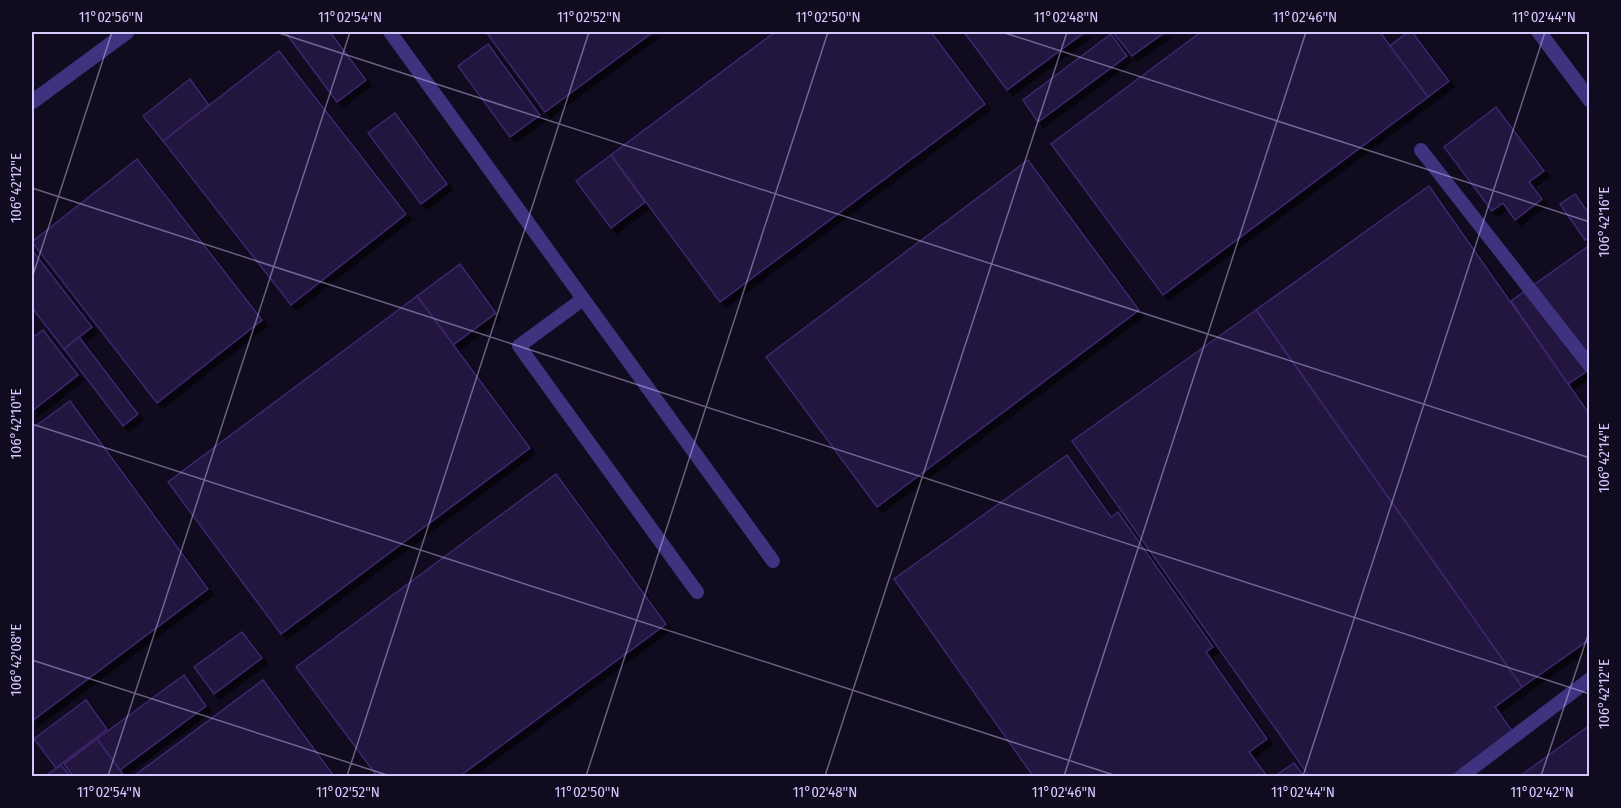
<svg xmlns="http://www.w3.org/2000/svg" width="1621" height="808" font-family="'Fira Sans Condensed',sans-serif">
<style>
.building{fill:#231640;stroke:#3d276d;stroke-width:1.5;filter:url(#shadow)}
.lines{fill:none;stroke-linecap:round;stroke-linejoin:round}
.lane{stroke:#3f3380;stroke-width:14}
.street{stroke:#3f3380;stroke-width:15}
.ticks{fill:none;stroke:#d5c8ff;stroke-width:1.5;stroke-opacity:0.45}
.neatline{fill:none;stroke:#d5c8ff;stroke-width:2}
.ticks-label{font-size:15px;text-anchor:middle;fill:#d5c8ff}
</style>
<defs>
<filter id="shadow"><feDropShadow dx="5.5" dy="5.5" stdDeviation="0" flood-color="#0009"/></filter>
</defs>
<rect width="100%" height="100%" fill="#100b1e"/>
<!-- building -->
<g class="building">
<polygon points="285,32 330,32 366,80 337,102"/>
<polygon points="486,32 653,32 545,112"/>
<polygon points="775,32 931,32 985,104 720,302 611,155"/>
<polygon points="964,32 1085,32 1007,90"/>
<polygon points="1113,32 1165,32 1132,56"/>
<polygon points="1201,32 1380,32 1428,97 1163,295 1051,144"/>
<polygon points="1408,32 1412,32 1449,81 1428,97 1390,46"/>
<polygon points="1111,34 1127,56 1038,122 1023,100"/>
<polygon points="488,44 540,115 510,137 458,66"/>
<polygon points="279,51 406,214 291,305 163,141"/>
<polygon points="190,79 209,105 163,141 143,116"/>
<polygon points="1496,107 1544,171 1529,182 1542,199 1515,220 1503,203 1492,211 1444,147"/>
<polygon points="395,113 447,184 421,204 368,133"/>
<polygon points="611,155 645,202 611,228 576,181"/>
<polygon points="137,159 262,320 157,403 32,242"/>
<polygon points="1028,160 1139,310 877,507 766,357"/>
<polygon points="1429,186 1590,415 1590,639 1522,687 1256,310"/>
<polygon points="1575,194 1590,215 1590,237 1585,240 1560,204"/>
<polygon points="1590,245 1590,369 1568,384 1511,301"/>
<polygon points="32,250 92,327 64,349 32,308"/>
<polygon points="460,264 496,313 453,345 417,296"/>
<polygon points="417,296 530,448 281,634 168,482"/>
<polygon points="1256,310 1522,687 1495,707 1513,732 1451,776 1309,776 1072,441"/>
<polygon points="43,330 78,375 32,411 32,338"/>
<polygon points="79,337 138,414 123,426 64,349"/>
<polygon points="70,401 208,589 32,721 32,429"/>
<polygon points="1067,455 1111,517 1118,512 1213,647 1206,652 1267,739 1249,752 1267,776 1033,776 894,579"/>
<polygon points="556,474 666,624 460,776 377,776 296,667"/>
<polygon points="242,632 262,658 214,694 194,667"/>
<polygon points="184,675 206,706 120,770 97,739"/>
<polygon points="263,680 334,776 134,776"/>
<polygon points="86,700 107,729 56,768 34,739"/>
<polygon points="1590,725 1590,776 1520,776"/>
<polygon points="97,739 120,770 124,776 73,776 64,764"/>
<polygon points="1294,763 1304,776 1275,776"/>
<polygon points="61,765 70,776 45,776"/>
</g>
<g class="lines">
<!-- lane -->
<g class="lane">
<polyline points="390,32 773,561"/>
<polyline points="1421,150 1590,366"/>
<polyline points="583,299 519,346 697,592"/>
<polyline points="1462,776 1590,679"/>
</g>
<!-- street -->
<g class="street">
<polyline points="1539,32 1590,100"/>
<polyline points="32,102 127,32"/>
</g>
</g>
<!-- ticks -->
<path class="ticks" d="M276 32 1590 458M1002 32 1590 222M32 188 1590 694M32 278 112 32M32 424 1117 776M32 660 390 776M108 776 350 32M347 776 589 32M586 776 828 32M825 776 1067 32M1064 776 1306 32M1303 776 1545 32M1541 776 1590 629"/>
<!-- border -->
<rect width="1621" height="808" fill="none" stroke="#100b1e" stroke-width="66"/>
<rect x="33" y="33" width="1555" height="742" class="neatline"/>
<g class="ticks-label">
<text x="111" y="22">11°02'56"N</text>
<text x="350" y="22">11°02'54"N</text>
<text x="589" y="22">11°02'52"N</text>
<text x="828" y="22">11°02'50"N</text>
<text x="1066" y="22">11°02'48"N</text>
<text x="1305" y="22">11°02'46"N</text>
<text x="1544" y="22">11°02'44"N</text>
<text transform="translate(16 188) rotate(-90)" y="5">106°42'12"E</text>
<text transform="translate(1604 222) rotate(-90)" y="5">106°42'16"E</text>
<text transform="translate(16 424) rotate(-90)" y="5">106°42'10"E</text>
<text transform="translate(1604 458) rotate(-90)" y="5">106°42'14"E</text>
<text transform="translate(16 660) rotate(-90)" y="5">106°42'08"E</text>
<text transform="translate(1604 694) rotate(-90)" y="5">106°42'12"E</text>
<text x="109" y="797">11°02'54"N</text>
<text x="348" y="797">11°02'52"N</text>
<text x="587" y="797">11°02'50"N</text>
<text x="825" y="797">11°02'48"N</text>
<text x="1064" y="797">11°02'46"N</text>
<text x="1303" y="797">11°02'44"N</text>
<text x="1542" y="797">11°02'42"N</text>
</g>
</svg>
